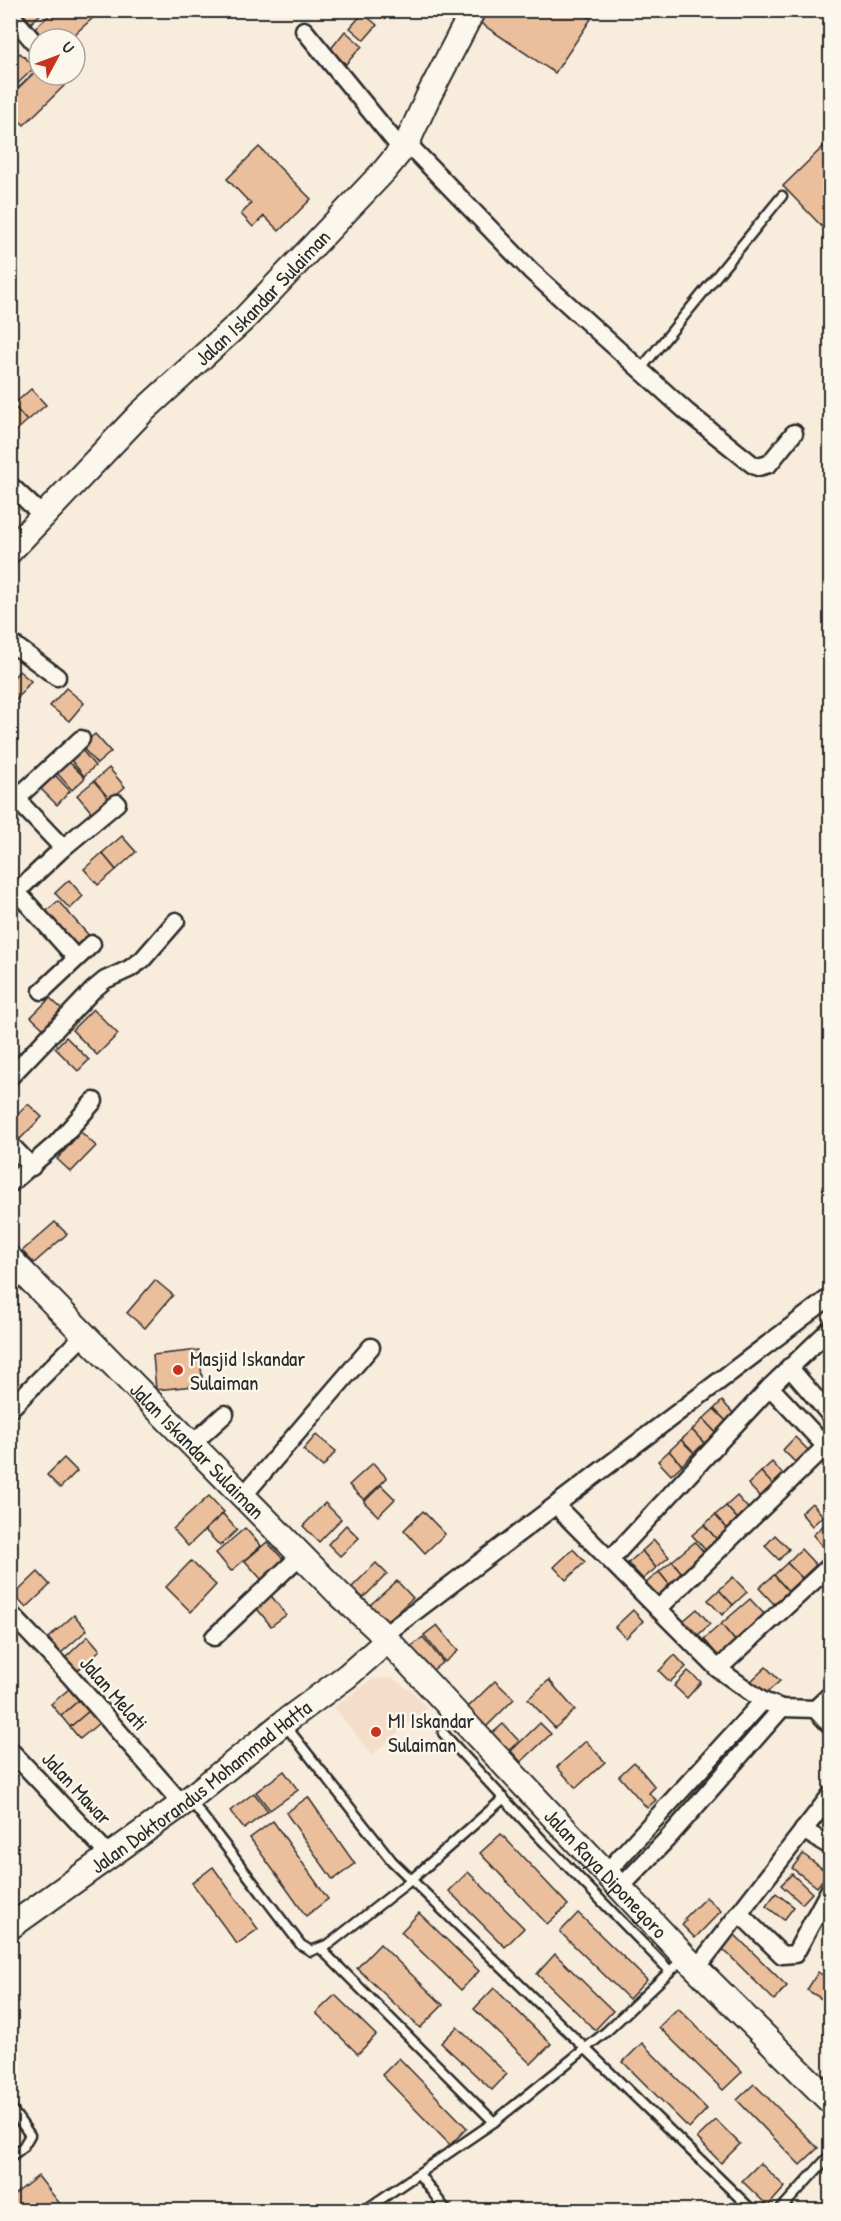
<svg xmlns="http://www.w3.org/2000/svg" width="841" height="2221" font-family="'Patrick Hand',sans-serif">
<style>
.built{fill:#f4dec9}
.building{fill:#ecbf9c;stroke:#2b2b2b;stroke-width:1.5}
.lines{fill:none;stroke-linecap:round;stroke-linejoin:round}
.lane-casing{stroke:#2b2b2b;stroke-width:13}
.street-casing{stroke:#2b2b2b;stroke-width:21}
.secondary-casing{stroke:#2b2b2b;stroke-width:28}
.lane{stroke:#fbf7ec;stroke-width:8}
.street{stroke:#fbf7ec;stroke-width:16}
.secondary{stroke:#fbf7ec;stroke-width:24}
.poi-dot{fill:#c8321e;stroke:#fbf7ec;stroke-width:2}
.labels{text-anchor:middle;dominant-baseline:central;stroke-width:5;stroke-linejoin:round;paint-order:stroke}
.street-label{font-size:21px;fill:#2b2b2b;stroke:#fbf7ec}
.poi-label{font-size:21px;fill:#2b2b2b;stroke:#fbf7ec;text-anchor:start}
</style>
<rect width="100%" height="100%" fill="#f8ecdc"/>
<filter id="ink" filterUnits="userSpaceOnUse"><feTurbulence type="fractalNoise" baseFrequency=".0167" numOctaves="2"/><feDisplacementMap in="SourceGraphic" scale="12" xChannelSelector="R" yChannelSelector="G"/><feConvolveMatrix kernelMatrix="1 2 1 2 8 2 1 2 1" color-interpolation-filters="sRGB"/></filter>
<g filter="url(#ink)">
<!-- built -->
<polygon class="built" points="392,1678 413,1692 427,1708 372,1755 334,1707 373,1679"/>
<!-- building -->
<g class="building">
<polygon points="20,10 45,10 31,23"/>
<polygon points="55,10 86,10 93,18 69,39 44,39 35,28"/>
<polygon points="486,10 579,10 591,19 555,73 479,22"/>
<polygon points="363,13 377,25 364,40 350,28"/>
<polygon points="345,31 362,46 346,64 330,50"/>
<polygon points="10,42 18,49 10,56"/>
<polygon points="20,53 35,67 10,91 10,62"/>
<polygon points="39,68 39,75 57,75 66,84 24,125 10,111 10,96"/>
<polygon points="830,140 830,235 783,186"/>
<polygon points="259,147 311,199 279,231 264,216 253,227 241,214 251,204 227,179"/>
<polygon points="31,389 46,405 27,421 13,405"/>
<polygon points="13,405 27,421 10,436 10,407"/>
<polygon points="19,671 31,681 10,708 10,682"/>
<polygon points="66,688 84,703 69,721 50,706"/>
<polygon points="95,734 111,752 97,764 81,746"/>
<polygon points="82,750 95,766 84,776 70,759"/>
<polygon points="68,761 85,778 72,790 56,772"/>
<polygon points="109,768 125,787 110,800 94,781"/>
<polygon points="55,775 70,791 57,805 41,789"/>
<polygon points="94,781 110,800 93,814 77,795"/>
<polygon points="122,836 136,852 116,870 102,853"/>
<polygon points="102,853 116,870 98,885 84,869"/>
<polygon points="69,880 83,896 70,909 55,893"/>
<polygon points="58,901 92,939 78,951 44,913"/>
<polygon points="50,998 66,1013 47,1032 31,1017"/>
<polygon points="93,1009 118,1034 97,1055 72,1030"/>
<polygon points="66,1037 89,1060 78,1071 55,1048"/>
<polygon points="28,1104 42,1117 20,1139 10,1130 10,1122"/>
<polygon points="81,1132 96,1146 71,1172 57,1159"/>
<polygon points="10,1157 21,1169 10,1179"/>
<polygon points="55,1222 67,1234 34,1263 22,1251"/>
<polygon points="155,1280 173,1295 145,1328 127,1313"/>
<polygon points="199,1350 203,1385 156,1390 153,1355"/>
<polygon points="722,1401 735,1415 727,1422 714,1409"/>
<polygon points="714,1409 727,1422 716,1433 703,1419"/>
<polygon points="703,1419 716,1433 704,1443 692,1430"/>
<polygon points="692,1430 704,1443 694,1453 681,1440"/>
<polygon points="316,1435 336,1451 323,1467 303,1450"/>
<polygon points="795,1437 811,1453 798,1465 783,1450"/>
<polygon points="681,1440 694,1453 682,1465 669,1451"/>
<polygon points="669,1451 682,1465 671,1475 658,1461"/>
<polygon points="64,1458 77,1471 60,1488 47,1475"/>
<polygon points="772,1462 786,1478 775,1487 761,1472"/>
<polygon points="373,1463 387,1478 364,1500 349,1485"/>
<polygon points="761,1472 775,1487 762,1499 748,1484"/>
<polygon points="381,1485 395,1499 378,1516 364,1502"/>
<polygon points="830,1487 830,1503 823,1494"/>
<polygon points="209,1496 224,1512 188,1546 173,1529"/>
<polygon points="737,1496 754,1515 743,1525 726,1506"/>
<polygon points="325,1503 341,1519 319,1542 303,1526"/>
<polygon points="812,1503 823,1516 812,1526 801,1513"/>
<polygon points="726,1506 743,1525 732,1534 715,1515"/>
<polygon points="423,1511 445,1534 425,1553 404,1530"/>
<polygon points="223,1514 237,1530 220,1546 205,1530"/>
<polygon points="715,1515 732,1534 721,1544 704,1525"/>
<polygon points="825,1524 830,1531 830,1550 828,1553 813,1535"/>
<polygon points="346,1525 359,1538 340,1556 328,1544"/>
<polygon points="704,1525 721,1544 709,1554 692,1535"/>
<polygon points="245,1528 261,1546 231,1571 216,1553"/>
<polygon points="775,1535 789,1549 779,1560 765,1546"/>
<polygon points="654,1540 669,1557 656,1568 642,1551"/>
<polygon points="267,1542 284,1560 262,1580 245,1561"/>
<polygon points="695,1542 708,1557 685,1577 672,1561"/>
<polygon points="573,1549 585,1562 566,1580 554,1567"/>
<polygon points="801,1549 816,1565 802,1578 787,1563"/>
<polygon points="642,1551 656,1568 643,1579 628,1563"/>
<polygon points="191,1561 216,1585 191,1612 166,1587"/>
<polygon points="672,1561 685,1577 672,1588 659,1572"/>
<polygon points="376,1563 387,1574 363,1598 352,1587"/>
<polygon points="787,1563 802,1578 788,1591 774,1575"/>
<polygon points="38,1572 50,1585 26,1608 14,1595"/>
<polygon points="659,1572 672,1588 659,1598 646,1583"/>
<polygon points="774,1575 788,1591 774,1604 759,1588"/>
<polygon points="733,1577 747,1592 733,1605 719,1590"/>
<polygon points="397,1581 413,1598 386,1622 370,1605"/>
<polygon points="719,1590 733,1605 722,1615 708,1600"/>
<polygon points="269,1593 286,1615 271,1626 254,1605"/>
<polygon points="750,1599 766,1616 736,1642 721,1624"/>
<polygon points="697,1609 710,1624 697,1636 683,1621"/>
<polygon points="633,1610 643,1621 626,1638 615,1627"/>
<polygon points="74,1615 87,1630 61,1653 48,1638"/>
<polygon points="721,1624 736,1642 719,1657 704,1639"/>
<polygon points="437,1625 458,1651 445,1662 424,1635"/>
<polygon points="88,1636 100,1650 77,1671 65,1658"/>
<polygon points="423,1637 443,1662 428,1674 408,1649"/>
<polygon points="675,1655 686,1667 670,1682 659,1671"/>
<polygon points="766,1667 780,1681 763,1696 750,1682"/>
<polygon points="688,1671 701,1682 687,1698 674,1686"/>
<polygon points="549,1680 575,1710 555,1728 528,1699"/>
<polygon points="495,1681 514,1699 485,1728 466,1709"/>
<polygon points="69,1689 79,1700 61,1716 51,1704"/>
<polygon points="79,1700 89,1711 70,1727 61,1716"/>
<polygon points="89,1711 99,1723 80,1739 70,1727"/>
<polygon points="540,1723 551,1734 521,1762 511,1751"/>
<polygon points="503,1724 519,1741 505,1754 489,1736"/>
<polygon points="586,1741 605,1762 576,1788 557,1767"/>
<polygon points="634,1762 655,1787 649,1793 656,1800 647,1808 619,1776"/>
<polygon points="284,1771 298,1790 270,1810 256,1792"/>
<polygon points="254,1793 268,1811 244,1829 230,1811"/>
<polygon points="308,1797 355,1864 333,1880 286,1813"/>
<polygon points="273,1821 328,1899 306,1916 250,1838"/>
<polygon points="501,1834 568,1905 547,1924 480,1853"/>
<polygon points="803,1854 828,1873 817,1887 792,1868"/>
<polygon points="213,1867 258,1929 237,1944 192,1883"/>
<polygon points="468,1872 524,1928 505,1947 449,1891"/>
<polygon points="792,1874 812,1893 802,1904 781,1885"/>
<polygon points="776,1893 794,1907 784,1920 766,1906"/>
<polygon points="706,1897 721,1911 695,1938 682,1925 686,1921 684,1919"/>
<polygon points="419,1913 479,1971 461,1990 401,1932"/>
<polygon points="578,1913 647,1980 629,1999 560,1932"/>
<polygon points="732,1932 787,1986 774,2000 719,1945"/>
<polygon points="380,1944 443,2005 420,2028 357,1968"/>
<polygon points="555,1954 613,2011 595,2030 537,1974"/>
<polygon points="818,1972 830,1980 830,2004 807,1990"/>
<polygon points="494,1988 551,2044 531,2064 474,2009"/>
<polygon points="335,1995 376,2035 358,2054 316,2013"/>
<polygon points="678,2008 742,2072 723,2090 659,2027"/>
<polygon points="457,2027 507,2074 492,2090 441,2043"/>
<polygon points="642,2043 707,2109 689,2128 623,2062"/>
<polygon points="399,2058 467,2128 450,2145 382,2075"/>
<polygon points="754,2084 818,2148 800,2165 737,2100"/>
<polygon points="716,2120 740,2144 721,2163 697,2138"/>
<polygon points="760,2163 785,2187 768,2206 742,2181"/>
<polygon points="38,2176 61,2205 54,2210 10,2210 10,2198"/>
</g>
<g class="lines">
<!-- lane casing -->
<g class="lane-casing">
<g id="lane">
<polyline points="640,370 782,196"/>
<polyline points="285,1725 392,1861 752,2210"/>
<polyline points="443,1733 542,1840 670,1971"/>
<polyline points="191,1801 301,1945 311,1951 329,1944 411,1880 504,1798"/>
<polyline points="321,1949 494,2122"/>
<polyline points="10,2107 30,2135 23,2147 10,2157"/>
<polyline points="419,2174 446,2210"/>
<polyline points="365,2210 494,2122 607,2031 684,1958"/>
<polyline points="780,2210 830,2155"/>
</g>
</g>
<!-- street casing -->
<g class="street-casing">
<g id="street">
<polyline points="10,14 39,48"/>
<polyline points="304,30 402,150"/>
<polyline points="407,143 531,271 687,412 752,464 758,467 769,464 794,433"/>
<polyline points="10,485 43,516"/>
<polyline points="10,642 57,677"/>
<polyline points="63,848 22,805 20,795 81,739"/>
<polyline points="17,892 76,958"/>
<polyline points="10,898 63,848 117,803"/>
<polyline points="42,991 92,944"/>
<polyline points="10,1077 93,990 105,980 129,969 142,960 176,921"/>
<polyline points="10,1144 32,1167"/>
<polyline points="10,1184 57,1143 94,1101"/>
<polyline points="789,1367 830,1415"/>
<polyline points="770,1387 830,1451"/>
<polyline points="10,1409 85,1334"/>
<polyline points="192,1444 225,1414"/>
<polyline points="243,1496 371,1347"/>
<polyline points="563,1513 718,1669 763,1701 782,1708 815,1709 830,1695"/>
<polyline points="610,1560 770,1387 830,1329"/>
<polyline points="658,1609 830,1442"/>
<polyline points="10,1613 71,1677 182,1804"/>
<polyline points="383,1636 830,1297"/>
<polyline points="214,1637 301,1555"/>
<polyline points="718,1669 830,1566"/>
<polyline points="815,1709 830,1725"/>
<polyline points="10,1750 110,1856"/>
<polyline points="803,1830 830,1846"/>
<polyline points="605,1874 763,1701"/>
<polyline points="619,1889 668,1838 782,1708"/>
<polyline points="739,1913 782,1955 795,1954 830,1889"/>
<polyline points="696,1969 830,1796"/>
</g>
</g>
<!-- secondary casing -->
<g class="secondary-casing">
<g id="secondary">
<path id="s1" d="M10 551 141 413 244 319 385 170 407 143 428 97 473 10"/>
<path id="s2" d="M10 1259 338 1593 376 1628 685 1957 830 2101"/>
<path id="s3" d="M10 1927 189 1799 283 1723 347 1676 387 1641"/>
</g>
</g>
<!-- lane -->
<use href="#lane" class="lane"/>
<!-- street -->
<use href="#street" class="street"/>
<!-- secondary -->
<use href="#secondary" class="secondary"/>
</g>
</g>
<!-- markers -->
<g class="poi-dot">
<circle cx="178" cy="1370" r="6"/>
<circle cx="376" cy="1732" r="6"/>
</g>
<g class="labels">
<!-- street labels -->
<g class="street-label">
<text stroke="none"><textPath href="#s1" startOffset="358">Jalan Iskandar Sulaiman</textPath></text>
<text stroke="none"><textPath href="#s2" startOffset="268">Jalan Iskandar Sulaiman</textPath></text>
<text transform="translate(114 1693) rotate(49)">Jalan Melati</text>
<text stroke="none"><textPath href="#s3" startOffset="237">Jalan Doktorandus Mohammad Hatta</textPath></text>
<text transform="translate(77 1788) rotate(47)">Jalan Mawar</text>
<text stroke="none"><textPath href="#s2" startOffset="856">Jalan Raya Diponegoro</textPath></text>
</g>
<!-- poi labels -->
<g class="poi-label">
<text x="190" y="1358">Masjid Iskandar<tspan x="190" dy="24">Sulaiman</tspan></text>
<text x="388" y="1720">MI Iskandar<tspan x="388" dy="24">Sulaiman</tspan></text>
</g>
</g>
<!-- margin -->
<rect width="841" height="2221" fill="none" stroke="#fbf7ec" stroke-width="36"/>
<rect x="18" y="18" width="805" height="2185" fill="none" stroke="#2b2b2b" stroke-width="2" filter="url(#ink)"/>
<!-- north arrow -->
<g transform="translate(57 57) rotate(49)"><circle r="28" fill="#fbf7ec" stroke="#a8a59f" stroke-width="1.5"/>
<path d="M0-4.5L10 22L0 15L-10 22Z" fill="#c8321e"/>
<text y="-9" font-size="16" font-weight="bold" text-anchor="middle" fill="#2b2b2b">U</text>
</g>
</svg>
